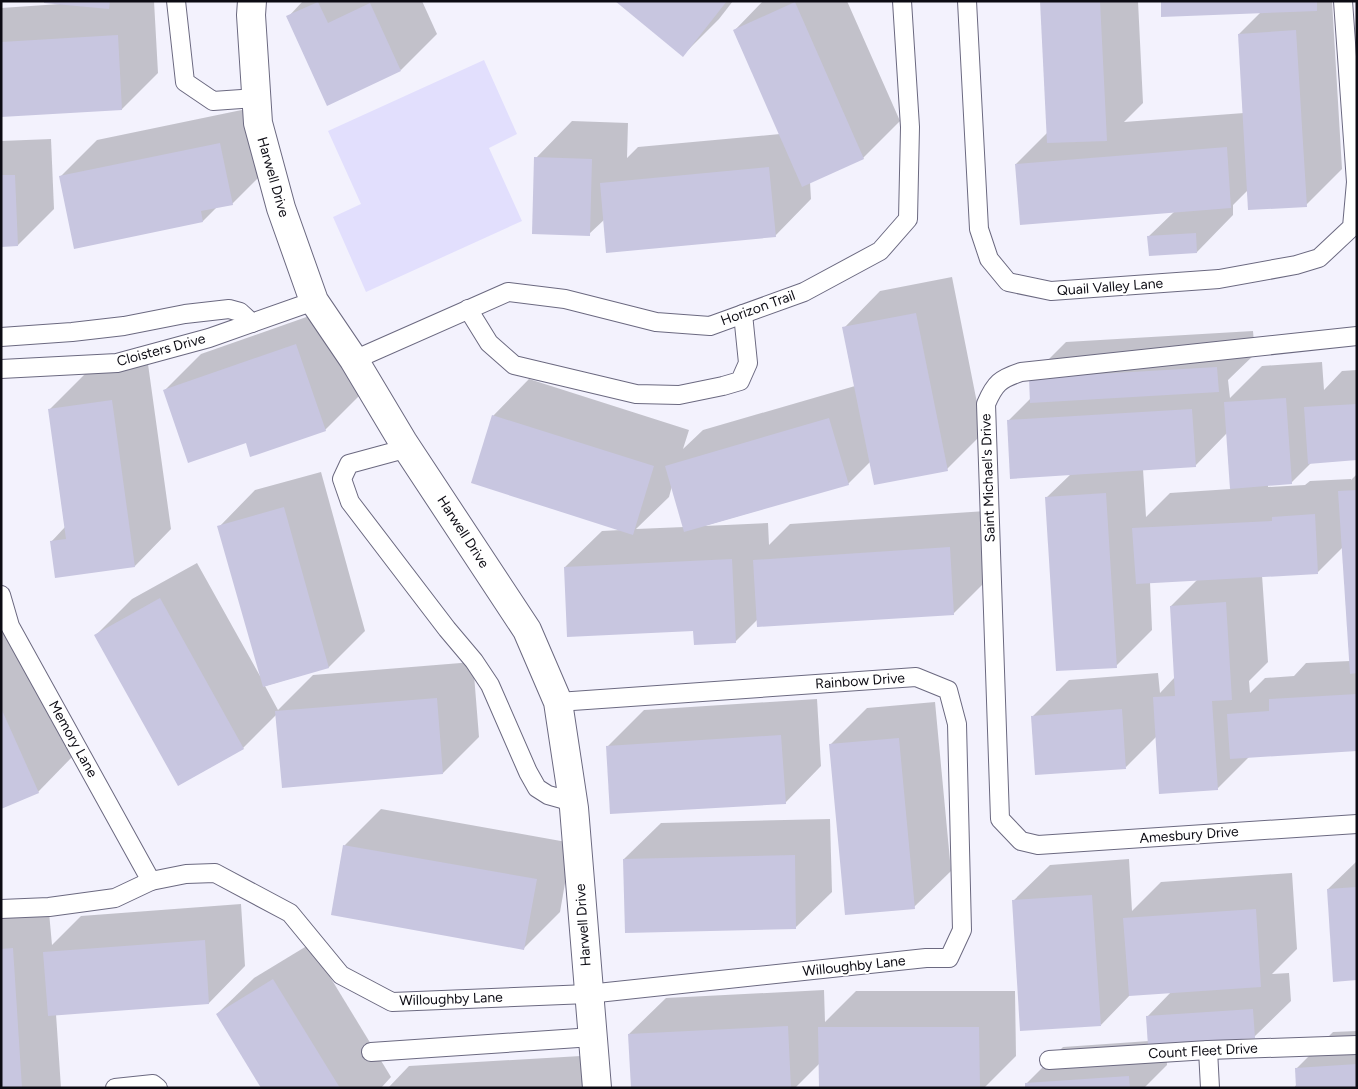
<svg xmlns="http://www.w3.org/2000/svg" width="1358" height="1089" font-family="Figtree,sans-serif">
<style>
.green{fill:#e2dffd}
.shadow{fill:#0003;fill-rule:evenodd}
.building{fill:#c8c6e0}
.lines{fill:none;stroke-linecap:round;stroke-linejoin:round}
.lane-casing{stroke:#6b6980;stroke-width:20}
.street-casing{stroke:#6b6980;stroke-width:30}
.lane{stroke:#fff;stroke-width:18}
.street{stroke:#fff;stroke-width:28}
.labels{text-anchor:middle;dominant-baseline:central;stroke-width:4;stroke-linejoin:round;paint-order:stroke}
.street-label{font-size:14px;fill:#0c0b13;stroke:#fff}
</style>
<rect width="100%" height="100%" fill="#f3f2fd"/>
<!-- green -->
<polygon class="green" points="484,60 517,134 489,148 522,221 366,292 333,217 361,204 328,131"/>
<!-- shadow -->
<g class="shadow">
<polygon points="43,1 154,1 158,73 122,109 1,115 1,8 60,4 60,3"/>
<polygon points="303,1 422,1 437,34 401,70 288,17"/>
<polygon points="617,1 733,1 719,19 683,55"/>
<polygon points="763,1 847,1 900,121 863,158 810,182 811,199 775,236 605,219 589,234 536,158 572,121 628,123 627,158 638,147 780,134 734,31"/>
<polygon points="1041,1 1138,1 1143,103 1124,122 1244,113 1239,34 1261,12 1162,1 1332,1 1342,169 1306,205 1248,190 1233,205 1233,215 1197,252 1149,236 1174,212 1016,164 1048,132"/>
<polygon points="256,107 269,167 232,204 217,207 203,221 61,176 97,140"/>
<polygon points="51,139 54,209 18,245 1,246 1,141"/>
<path d="M952 277 983 433 947 469 870 462 848 484 704 526 768 523 769 545 790 524 986 511 990 577 953 614 758 619 735 642 694 630 565 567 602 531 621 530 493 416 529 379 689 430 683 449 703 430 855 386 844 328 880 291ZM672 486 684 527 636 529 669 497Z"/>
<polygon points="332,308 362,393 325,430 246,441 164,391 201,354"/>
<path d="M1253 331 1255 354 1228 380 1230 398 1262 366 1322 362 1324 390 1342 371 1357 370V459L1312 462 1291 483 1268 485V487L1305 485 1310 481 1351 479V480L1357 474V750L1250 756 1217 789 1157 736 1126 767 1033 716 1069 680 1158 673 1160 693 1175 677 1171 606 1198 579 1150 582 1152 630 1116 666 1046 498 1071 474 1008 421 1031 398 1030 378 1066 342ZM1227 433 1231 489 1170 493 1146 517 1143 469 1195 466ZM1343 547 1350 661 1306 663 1294 676 1265 678 1250 693 1249 681 1268 662 1262 575 1318 572Z"/>
<polygon points="148,364 171,529 135,566 51,542 65,527 49,410 86,373"/>
<polygon points="321,472 365,631 329,667 265,686 278,710 313,675 473,662 479,737 443,773 277,714 243,748 96,635 132,599 197,563 260,676 261,676 219,527 255,490"/>
<polygon points="1,589 74,755 38,792 1,808"/>
<polygon points="817,699 821,766 785,803 607,747 644,710"/>
<polygon points="935,702 951,871 914,907 830,745 867,708"/>
<polygon points="381,809 572,843 560,912 524,948 344,846"/>
<polygon points="830,819 832,892 795,928 624,859 661,823"/>
<polygon points="1129,859 1132,911 1161,882 1292,873 1297,949 1272,974 1289,973 1291,1001 1254,1037 1166,1043 1167,1065 1144,1088 1027,1088 1026,1084 1063,1047 1149,1041 1147,1017 1172,991 1131,994 1101,1025 1013,901 1050,865"/>
<polygon points="1357,861 1357,979 1328,889"/>
<polygon points="241,904 245,966 209,1003 56,1014 61,1088 1,1088 1,915 49,912 52,945 81,916"/>
<polygon points="310,944 391,1077 381,1088 262,1088 217,1014 254,978"/>
<polygon points="824,990 825,1022 856,991 1015,991 1016,1056 984,1088 820,1088 820,1063 795,1088 632,1088 629,1034 666,998"/>
<polygon points="1357,1031 1357,1088 1294,1088 1297,1084 1296,1069 1333,1032"/>
<polygon points="598,1055 600,1088 388,1088 409,1066"/>
</g>
<!-- building -->
<g class="building">
<polygon points="44,1 110,1 109,9 44,3"/>
<polygon points="615,1 727,1 683,57"/>
<polygon points="1040,1 1100,1 1107,141 1047,143"/>
<polygon points="1161,1 1317,1 1317,11 1161,17"/>
<polygon points="318,2 328,23 370,3 401,71 327,106 286,16"/>
<polygon points="795,2 864,159 802,187 733,30"/>
<polygon points="1296,30 1307,207 1248,210 1238,34"/>
<polygon points="118,35 122,110 1,117 1,42"/>
<polygon points="220,143 233,205 201,211 203,222 74,249 59,176"/>
<polygon points="1227,147 1231,208 1020,225 1015,164"/>
<polygon points="534,157 592,159 590,236 532,234"/>
<polygon points="769,167 776,237 606,253 600,183"/>
<polygon points="1,175 15,175 18,246 1,247"/>
<polygon points="1196,233 1197,253 1149,256 1147,236"/>
<polygon points="916,313 948,471 874,485 842,327"/>
<polygon points="296,344 326,431 250,457 246,443 188,463 163,390"/>
<polygon points="1217,367 1219,392 1030,403 1029,378"/>
<polygon points="1286,398 1292,484 1230,489 1224,402"/>
<polygon points="112,400 135,567 55,578 50,541 66,539 48,409"/>
<polygon points="1357,404 1357,460 1308,464 1304,407"/>
<polygon points="1192,409 1196,467 1010,479 1007,420"/>
<polygon points="492,415 654,466 633,535 471,483"/>
<polygon points="829,418 849,485 684,532 665,466"/>
<polygon points="1357,490 1357,673 1350,674 1338,491"/>
<polygon points="1106,493 1117,668 1056,671 1045,497"/>
<polygon points="284,507 329,668 263,687 217,526"/>
<polygon points="1315,514 1318,574 1136,584 1132,528 1272,521 1272,517"/>
<polygon points="950,547 954,615 757,627 753,560"/>
<polygon points="732,559 736,643 694,645 693,631 567,637 564,567"/>
<polygon points="160,598 244,749 178,786 94,635"/>
<polygon points="1226,602 1232,700 1212,701 1218,790 1159,794 1153,697 1175,696 1170,606"/>
<polygon points="1357,694 1357,751 1230,759 1227,714 1269,711 1269,699"/>
<polygon points="437,698 443,774 282,788 275,711"/>
<polygon points="1,708 39,793 1,809"/>
<polygon points="1122,709 1126,769 1035,775 1031,716"/>
<polygon points="781,735 786,804 610,814 606,746"/>
<polygon points="899,738 915,909 845,915 829,744"/>
<polygon points="343,845 537,879 524,950 331,915"/>
<polygon points="795,855 796,929 625,933 623,859"/>
<polygon points="1357,887 1357,980 1333,982 1327,889"/>
<polygon points="1092,895 1101,1026 1020,1031 1012,900"/>
<polygon points="1256,909 1261,987 1129,996 1123,918"/>
<polygon points="205,940 209,1004 48,1016 43,952"/>
<polygon points="13,948 22,1088 1,1088 1,949"/>
<polygon points="273,979 340,1088 261,1088 216,1014"/>
<polygon points="1253,1009 1255,1038 1148,1046 1146,1016"/>
<polygon points="788,1026 791,1088 631,1088 628,1034"/>
<polygon points="818,1027 979,1027 980,1088 819,1088"/>
<polygon points="1357,1064 1357,1088 1296,1088 1295,1068"/>
<polygon points="1129,1076 1130,1088 1025,1088 1025,1083"/>
</g>
<g class="lines">
<!-- lane casing -->
<g class="lane-casing">
<g id="lane">
<polyline points="176,1 185,82 213,101 256,98"/>
<polyline points="967,1 979,229 989,259 1008,282 1051,291 1219,279 1296,265 1319,258 1352,227 1356,182 1343,1"/>
<polyline points="468,309 489,343 514,365 636,394 679,395 723,386 740,381 748,363 743,314"/>
<path d="M1357 336 1021 372C1000 379 995 383 986 404L1000 819 1021 841 1038 845 1357 824"/>
<polyline points="1,337 72,332 124,326 185,314 229,309 240,312 252,323"/>
<polyline points="354,360 508,292 565,299 656,322 710,326 804,292 880,251 908,219 910,127 902,1"/>
<polyline points="1,369 117,363 209,338 314,301"/>
<polyline points="408,448 349,464 342,479 350,502 447,629 474,661 490,685 528,772 537,788 548,795 573,802"/>
<polyline points="1,595 10,626 151,881"/>
<polyline points="1,909 49,907 115,898 151,881 186,874 215,873 290,913 341,975 392,1002 588,994 926,958 949,958 962,930 957,724 948,690 916,677 558,702"/>
<polyline points="1208,1050 1210,1088"/>
<polyline points="371,1052 593,1037"/>
<polyline points="1049,1060 1208,1050 1357,1045"/>
<polyline points="115,1088 153,1084 158,1088"/>
</g>
</g>
<!-- street casing -->
<g class="street-casing">
<polyline id="street" points="252,1 251,15 258,123 281,208 314,301 354,360 403,442 527,630 558,702 574,808 597,1088"/>
</g>
<!-- lane -->
<use href="#lane" class="lane"/>
<!-- street -->
<use href="#street" class="street"/>
</g>
<g class="labels">
<!-- street labels -->
<g class="street-label">
<text transform="translate(273 177) rotate(74)">Harwell Drive</text>
<text transform="translate(1110 287) rotate(-4)">Quail Valley Lane</text>
<text transform="translate(758 308) rotate(-20)">Horizon Trail</text>
<text transform="translate(161 350) rotate(-15)">Cloisters Drive</text>
<text transform="translate(988 478) rotate(-92)">Saint Michael's Drive</text>
<text transform="translate(463 532) rotate(57)">Harwell Drive</text>
<text transform="translate(860 681) rotate(-4)">Rainbow Drive</text>
<text transform="translate(73 739) rotate(61)">Memory Lane</text>
<text transform="translate(1189 835) rotate(-4)">Amesbury Drive</text>
<text transform="translate(583 925) rotate(-94)">Harwell Drive</text>
<text transform="translate(854 966) rotate(-6)">Willoughby Lane</text>
<text transform="translate(451 999) rotate(-2)">Willoughby Lane</text>
<text transform="translate(1203 1051) rotate(-3)">Count Fleet Drive</text>
</g>
</g>
<!-- border -->
<rect width="1358" height="1089" fill="none" stroke="#0c0b13" stroke-width="5"/>
</svg>
